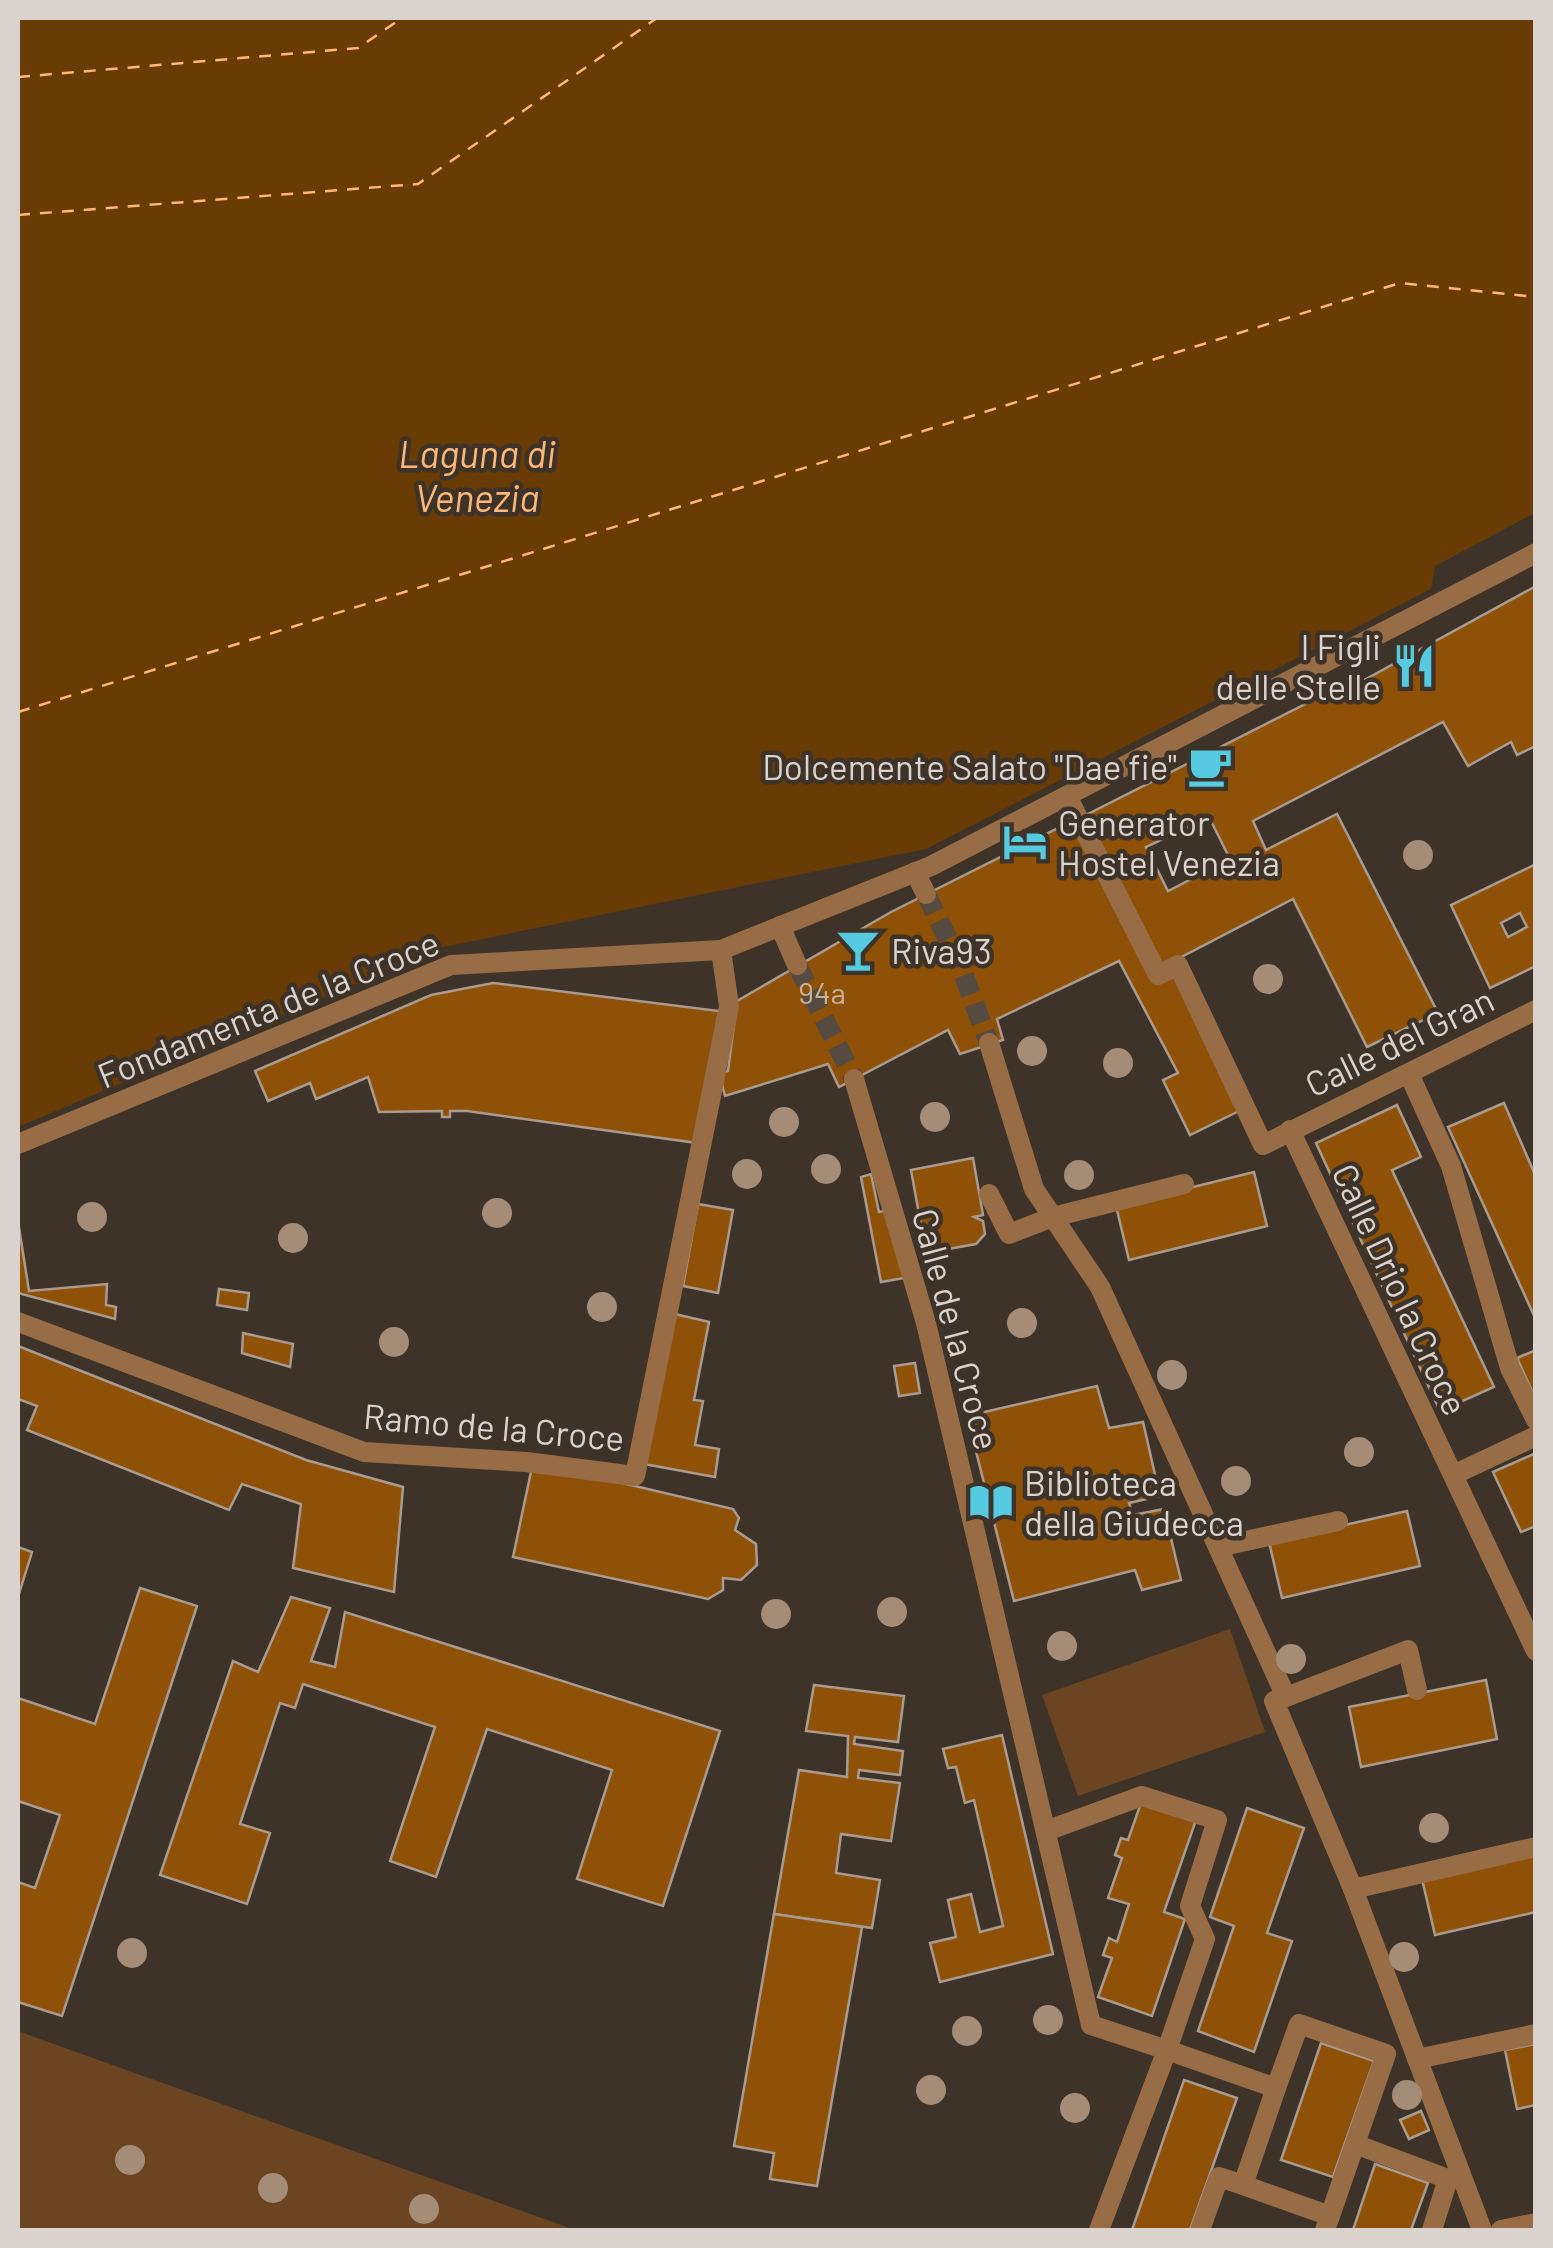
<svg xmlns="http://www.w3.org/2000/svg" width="1553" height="2248" font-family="Barlow,sans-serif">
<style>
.green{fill:#6b4521}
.water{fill:#693b05}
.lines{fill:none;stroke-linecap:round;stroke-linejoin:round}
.ferry{stroke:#fdb778;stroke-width:2.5;stroke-dasharray:12 10;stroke-linecap:butt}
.building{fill:#8e5107;stroke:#a99b8f;stroke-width:2.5;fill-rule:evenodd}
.pedestrian-tunnel{stroke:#554b41;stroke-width:20;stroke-dasharray:20 10;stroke-linecap:butt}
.pedestrian{stroke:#986d46;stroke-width:20}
.tree{fill:#a58c77}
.labels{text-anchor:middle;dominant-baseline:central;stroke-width:9;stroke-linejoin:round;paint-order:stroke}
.number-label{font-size:30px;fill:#c7b29b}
.poi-label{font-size:35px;fill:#dad2cc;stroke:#3e3329;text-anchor:start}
.street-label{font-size:35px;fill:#dad2cc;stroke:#3e3329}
.water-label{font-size:38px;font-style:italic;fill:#fdb778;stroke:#3e3329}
</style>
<rect width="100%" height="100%" fill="#3e3329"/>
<!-- green -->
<g class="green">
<polygon points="1230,1629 1265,1732 1078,1796 1042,1695"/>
<polygon points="18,2031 87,2056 575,2230 18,2230"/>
</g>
<!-- water -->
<polygon class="water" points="18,18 1535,18 1535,513 1435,566 1431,589 926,849 443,947 18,1127"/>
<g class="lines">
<!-- ferry -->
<g class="ferry">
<polyline points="18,77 358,48 402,18"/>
<polyline points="18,215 418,184 657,18"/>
<polyline points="18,712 1400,283 1536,297"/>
</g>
</g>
<!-- building -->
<g class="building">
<path d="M1536 586V746L1517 755 1511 742 1468 766 1443 722 1253 821 1266 850 1337 814 1438 1013 1367 1047 1293 899 1160 968 1086 815 1353 680 1355 685ZM1209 817 1230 859 1168 891 1146 847Z"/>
<polygon points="1076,819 1156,978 1175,969 1243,1109 1190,1135 1163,1080 1178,1073 1119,961 997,1019 1003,1040 960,1054 948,1030 839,1087 828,1064 725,1096 719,1073 728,1071 737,1001 891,912"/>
<path d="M1536 864V966L1490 988 1451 905ZM1520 913 1527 927 1508 937 1501 923Z"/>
<polygon points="493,983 719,1011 697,1143 467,1111 450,1111 450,1117 442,1117 442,1111 379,1112 368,1077 316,1099 310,1083 268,1101 255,1071 431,995"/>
<polygon points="1504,1103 1536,1177 1536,1320 1448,1127"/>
<polygon points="1397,1105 1421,1157 1392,1170 1494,1387 1440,1411 1316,1143"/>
<polygon points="973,1158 983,1215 974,1217 983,1221 985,1234 976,1244 926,1253 911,1170"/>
<polygon points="1254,1172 1267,1226 1129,1260 1116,1206"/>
<polygon points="871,1174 879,1212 890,1210 904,1278 881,1282 861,1177"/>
<polygon points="698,1204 733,1210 718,1293 683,1286"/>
<polygon points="18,1221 29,1291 107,1284 106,1305 116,1307 115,1319 18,1293"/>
<polygon points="219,1289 249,1293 247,1310 217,1305"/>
<polygon points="675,1314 709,1322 694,1400 703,1401 695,1445 719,1449 715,1477 644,1464"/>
<polygon points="243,1333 293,1344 290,1367 242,1353"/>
<polygon points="18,1346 306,1460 403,1487 394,1592 293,1568 301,1504 242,1484 229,1510 27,1430 37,1406 18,1399"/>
<polygon points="1536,1350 1536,1400 1517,1358"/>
<polygon points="915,1363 920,1393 899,1396 894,1366"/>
<polygon points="1097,1386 1109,1428 1143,1422 1156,1479 1168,1476 1173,1493 1129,1503 1133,1515 1164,1509 1181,1580 1142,1590 1135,1570 1014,1601 967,1416"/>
<polygon points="1536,1453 1536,1526 1521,1532 1493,1472"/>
<polygon points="533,1462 733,1509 739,1518 735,1530 756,1544 757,1565 741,1580 723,1578 723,1590 708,1599 513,1557"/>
<polygon points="1407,1511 1420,1566 1282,1598 1269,1542"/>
<polygon points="18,1547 32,1552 18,1597"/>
<polygon points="140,1588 197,1606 62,2016 18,2002 18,1882 35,1888 60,1815 18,1801 18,1698 95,1724"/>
<polygon points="291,1597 330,1608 311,1661 335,1667 345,1612 720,1731 663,1906 577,1879 612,1770 487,1729 436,1877 390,1861 435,1727 303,1684 295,1708 280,1703 240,1824 270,1833 247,1904 160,1875 233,1661 258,1672"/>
<polygon points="1486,1680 1497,1739 1361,1767 1349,1707"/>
<polygon points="814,1685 904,1696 898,1742 855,1737 854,1744 903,1751 900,1775 859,1770 858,1778 900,1783 891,1841 841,1834 836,1873 880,1880 872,1928 774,1914 799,1770 847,1777 848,1736 806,1731"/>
<polygon points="1002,1735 1053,1954 940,1982 930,1943 956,1937 948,1900 971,1894 980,1932 1003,1926 974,1800 965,1803 956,1767 948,1768 943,1749"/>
<polygon points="1142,1800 1196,1820 1164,1912 1185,1919 1152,2016 1098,1997 1112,1958 1103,1955 1109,1938 1117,1942 1129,1904 1108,1898 1122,1858 1115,1855 1121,1838 1128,1840"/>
<polygon points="1247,1808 1304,1828 1267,1933 1292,1941 1254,2052 1198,2031 1234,1926 1210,1917"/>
<polygon points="1536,1855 1536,1912 1435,1935 1422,1879"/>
<polygon points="774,1914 862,1927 817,2186 770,2179 774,2153 734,2146"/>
<polygon points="1321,2043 1374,2061 1333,2177 1281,2160"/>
<polygon points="1536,2044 1536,2105 1517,2109 1505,2050"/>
<polygon points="1184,2080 1237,2098 1190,2230 1132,2230"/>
<polygon points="1421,2111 1429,2130 1409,2139 1400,2120"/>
<polygon points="1375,2164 1428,2183 1411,2230 1353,2230"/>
</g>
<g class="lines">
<!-- pedestrian-tunnel -->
<g class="pedestrian-tunnel">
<polyline points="926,894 958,960 989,1043"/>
<polyline points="797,965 854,1079"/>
</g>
<!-- pedestrian -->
<g class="pedestrian">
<polyline points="1067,796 1158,975 1178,965 1263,1145 1536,1010"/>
<polyline points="915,872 926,894"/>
<polyline points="780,926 797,965"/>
<polyline points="989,1043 1034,1189 1100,1287 1286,1697 1274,1701 1353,1889 1482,2230"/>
<polyline points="1409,1074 1451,1166 1510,1368 1536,1420"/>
<polyline points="854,1079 926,1323 1091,2025 1167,2050 1099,2230"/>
<polyline points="1290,1130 1536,1651"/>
<polyline points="18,1144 451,965 721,950 931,866 1536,553"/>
<polyline points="989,1194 1009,1234 1053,1217 1184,1184"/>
<polyline points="18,1322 364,1452 526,1462 635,1476 729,1006 721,950"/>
<polyline points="1453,1475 1536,1436"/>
<polyline points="1218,1547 1338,1521"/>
<polyline points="1286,1697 1408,1650 1417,1690"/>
<polyline points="1046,1831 1142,1796 1217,1820 1190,1906 1205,1939 1167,2050 1276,2088 1243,2185 1330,2216 1325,2230"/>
<polyline points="1353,1889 1536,1847"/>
<polyline points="1417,2059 1536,2034"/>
<polyline points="1276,2088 1299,2024 1386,2054 1330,2216"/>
<polyline points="1355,2144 1448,2179 1432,2230"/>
<polyline points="1200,2230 1219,2177 1243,2185"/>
<polyline points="1501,2230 1536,2223"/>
</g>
</g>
<!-- trees -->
<g class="tree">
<circle cx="1418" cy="855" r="15"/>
<circle cx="1268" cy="979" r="15"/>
<circle cx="1032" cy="1051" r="15"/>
<circle cx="1118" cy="1063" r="15"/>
<circle cx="935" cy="1117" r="15"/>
<circle cx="784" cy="1122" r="15"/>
<circle cx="826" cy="1169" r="15"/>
<circle cx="747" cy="1174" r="15"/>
<circle cx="1079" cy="1175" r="15"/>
<circle cx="497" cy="1213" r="15"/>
<circle cx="92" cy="1217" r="15"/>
<circle cx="293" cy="1238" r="15"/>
<circle cx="602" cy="1307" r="15"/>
<circle cx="1022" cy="1323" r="15"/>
<circle cx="394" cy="1342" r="15"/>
<circle cx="1172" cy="1375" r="15"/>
<circle cx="1359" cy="1452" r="15"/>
<circle cx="1236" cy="1481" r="15"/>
<circle cx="892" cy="1612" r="15"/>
<circle cx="776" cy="1614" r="15"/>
<circle cx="1062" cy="1646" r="15"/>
<circle cx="1291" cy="1659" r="15"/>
<circle cx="1434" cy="1828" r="15"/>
<circle cx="132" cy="1953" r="15"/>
<circle cx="1404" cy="1957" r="15"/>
<circle cx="1048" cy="2020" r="15"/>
<circle cx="967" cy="2031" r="15"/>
<circle cx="931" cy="2090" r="15"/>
<circle cx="1407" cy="2095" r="15"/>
<circle cx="1075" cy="2108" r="15"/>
<circle cx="130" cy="2160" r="15"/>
<circle cx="273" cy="2188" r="15"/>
<circle cx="424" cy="2209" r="15"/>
</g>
<!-- icons -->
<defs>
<g id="restaurant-bare" transform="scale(3.45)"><path d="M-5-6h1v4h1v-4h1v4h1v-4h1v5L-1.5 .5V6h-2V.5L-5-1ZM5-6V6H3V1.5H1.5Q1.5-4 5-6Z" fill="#55cae0" stroke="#3e3329" stroke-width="2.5" paint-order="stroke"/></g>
<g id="cafe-bare" transform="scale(3.45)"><path d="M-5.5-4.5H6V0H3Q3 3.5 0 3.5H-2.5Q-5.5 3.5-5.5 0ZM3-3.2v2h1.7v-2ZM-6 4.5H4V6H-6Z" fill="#55cae0" stroke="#3e3329" stroke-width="2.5" paint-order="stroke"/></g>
<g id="hotel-bare" transform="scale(3.45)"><path d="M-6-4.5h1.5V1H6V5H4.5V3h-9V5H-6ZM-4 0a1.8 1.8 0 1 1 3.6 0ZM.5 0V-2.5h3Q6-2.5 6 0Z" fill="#55cae0" stroke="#3e3329" stroke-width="2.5" paint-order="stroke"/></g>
<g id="bar-bare" transform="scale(3.45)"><path d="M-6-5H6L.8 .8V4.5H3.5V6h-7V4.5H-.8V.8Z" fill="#55cae0" stroke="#3e3329" stroke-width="2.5" paint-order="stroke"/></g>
<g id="library-bare" transform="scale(3.45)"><path d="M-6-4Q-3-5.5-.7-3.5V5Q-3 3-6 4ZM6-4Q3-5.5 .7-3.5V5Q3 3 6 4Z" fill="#55cae0" stroke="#3e3329" stroke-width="2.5" paint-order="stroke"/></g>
</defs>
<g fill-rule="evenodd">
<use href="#restaurant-bare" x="1414" y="666"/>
<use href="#cafe-bare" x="1210" y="766"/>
<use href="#hotel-bare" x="1025" y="842"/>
<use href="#bar-bare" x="858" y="950"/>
<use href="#library-bare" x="991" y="1502"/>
</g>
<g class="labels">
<!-- number labels -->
<g class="number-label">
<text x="822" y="992">94a</text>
</g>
<!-- poi labels -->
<g class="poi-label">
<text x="1381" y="646" text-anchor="end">I Figli<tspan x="1381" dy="40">delle Stelle</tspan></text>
<text x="1177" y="766" text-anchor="end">Dolcemente Salato "Dae fie"</text>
<text x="1058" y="822">Generator<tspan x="1058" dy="40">Hostel Venezia</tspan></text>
<text x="891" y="950">Riva93</text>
<text x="1024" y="1482">Biblioteca<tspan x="1024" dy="40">della Giudecca</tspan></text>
</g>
<!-- street labels -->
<g class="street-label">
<text transform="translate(268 1008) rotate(-22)">Fondamenta de la Croce</text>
<text transform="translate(1399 1041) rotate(-26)">Calle del Gran</text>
<text transform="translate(1401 1289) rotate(65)">Calle Drio la Croce</text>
<text transform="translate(957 1329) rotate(75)">Calle de la Croce</text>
<text transform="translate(494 1426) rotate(5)">Ramo de la Croce</text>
</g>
<!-- water labels -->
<g class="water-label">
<text x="477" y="453">Laguna di<tspan x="477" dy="44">Venezia</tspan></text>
</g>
</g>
<!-- border -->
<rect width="1553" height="2248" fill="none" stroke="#dad2cc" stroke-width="40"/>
</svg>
